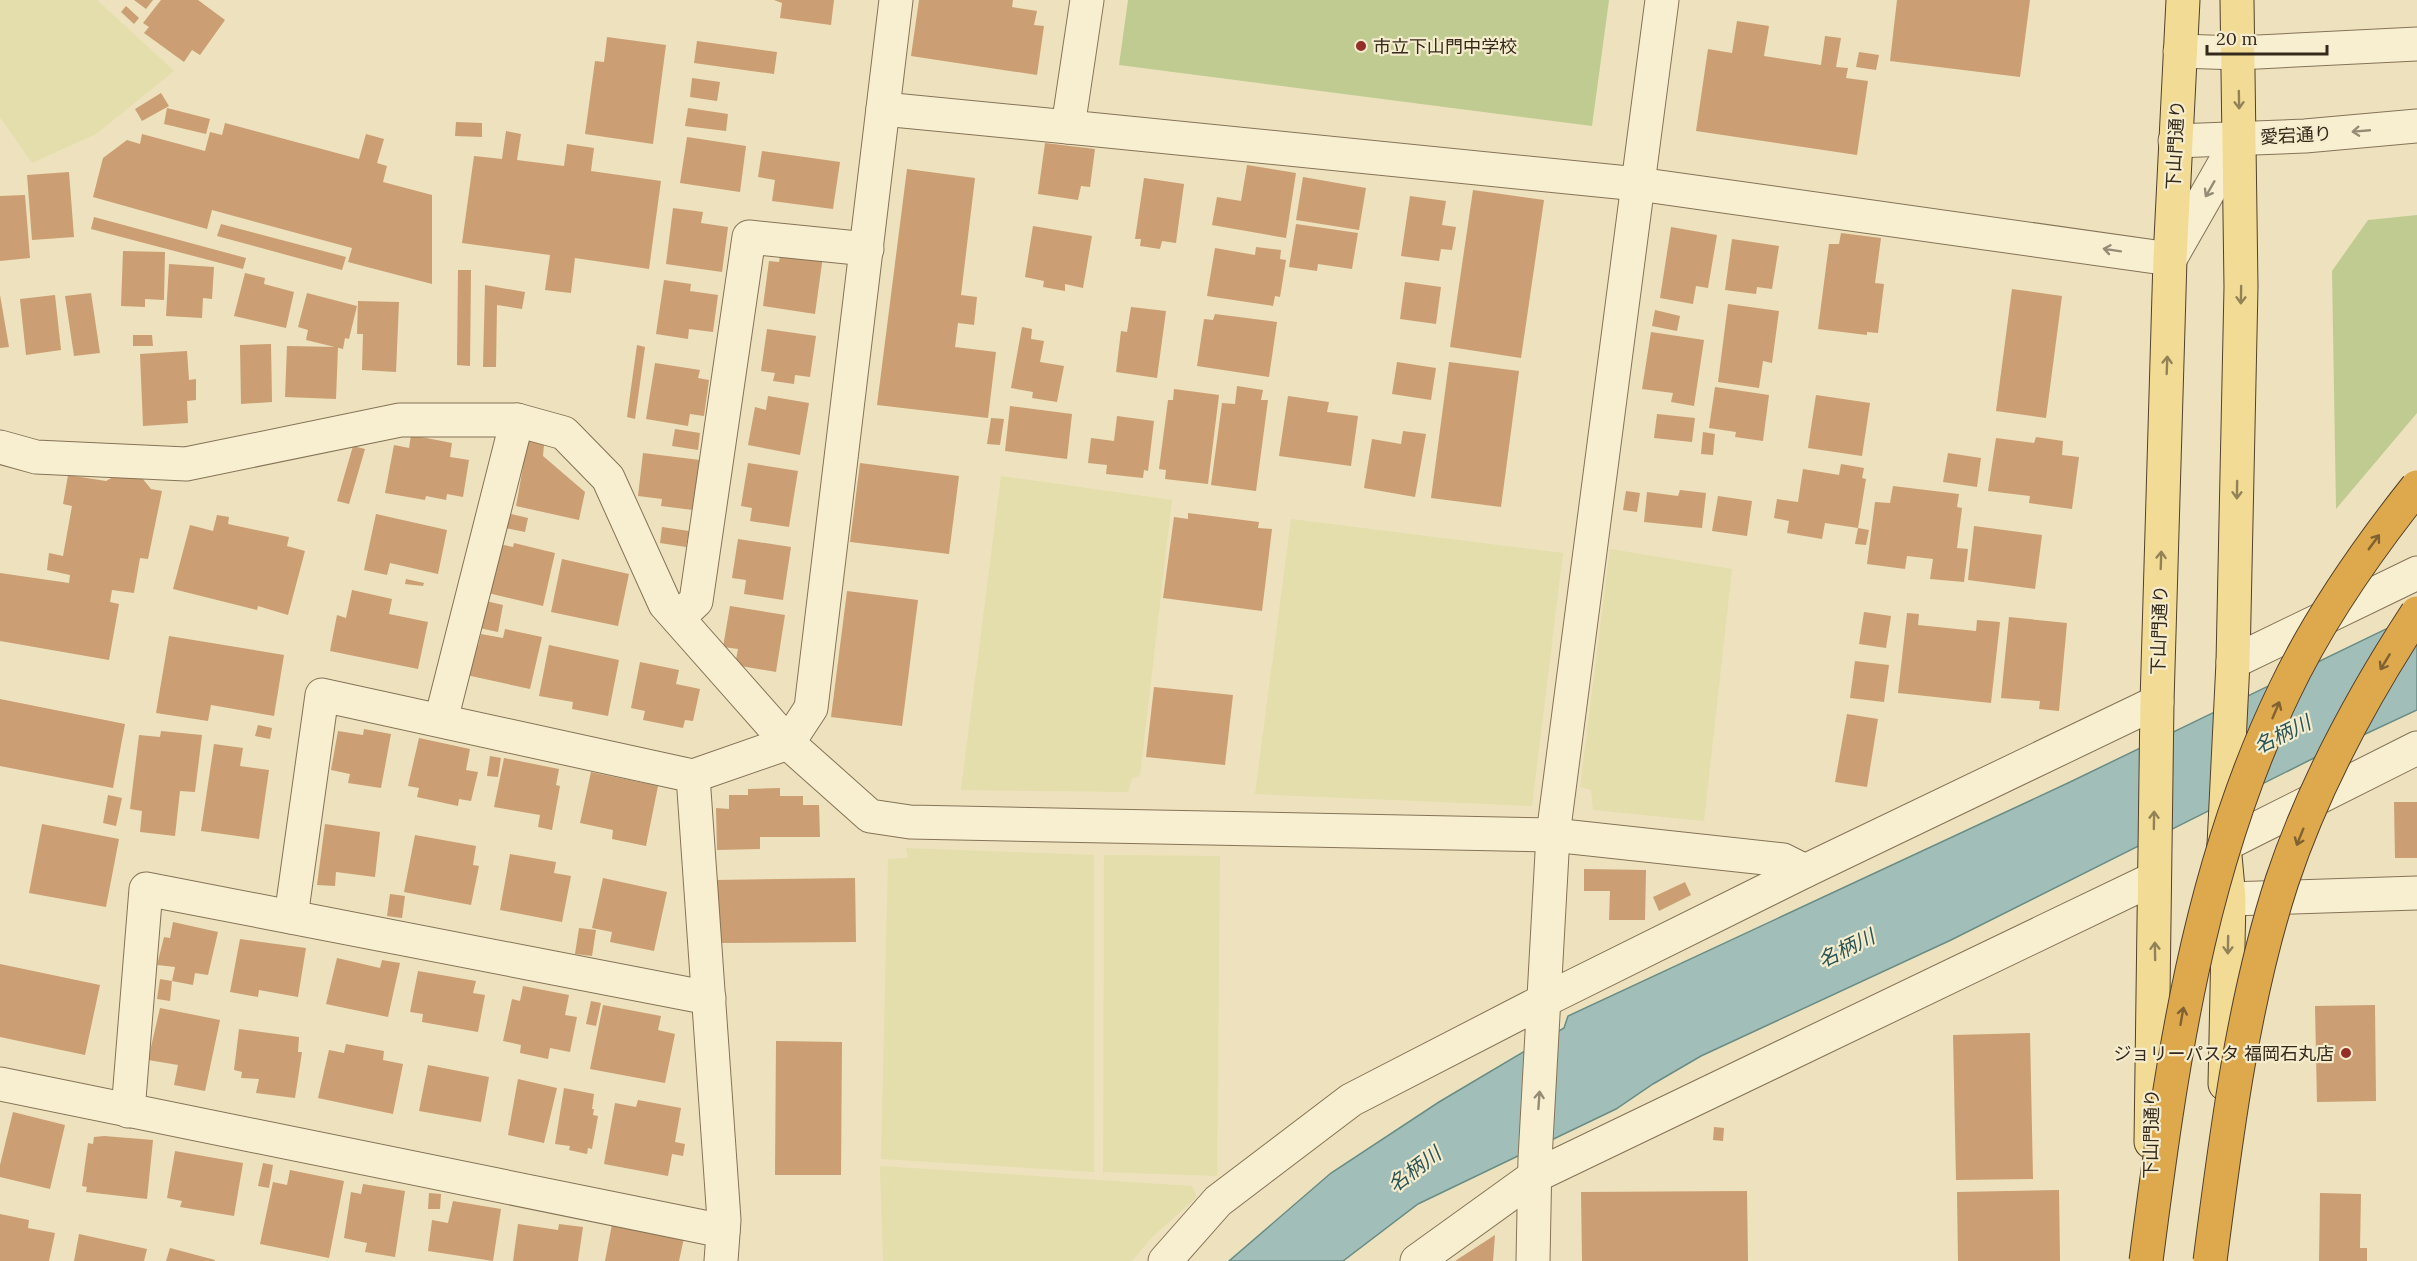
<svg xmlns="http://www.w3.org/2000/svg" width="2417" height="1261" font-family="Lora,'Noto Sans JP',serif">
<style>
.farmland{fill:#e3deab}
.green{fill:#c0cb92}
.water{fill:#a1bfb8;stroke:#698c86;stroke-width:1.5}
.building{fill:#cb9e73}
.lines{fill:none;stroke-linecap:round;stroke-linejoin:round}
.minor-casing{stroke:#857357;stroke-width:35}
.major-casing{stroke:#52402b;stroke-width:35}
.minor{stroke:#f8efd0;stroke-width:33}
.major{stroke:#f2db94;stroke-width:33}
.highway-bridge-casing{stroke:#52402b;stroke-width:35;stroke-linecap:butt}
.highway-bridge{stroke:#dea84d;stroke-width:33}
.oneway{stroke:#938258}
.oneway2{stroke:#968c76}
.oneway3{stroke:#806232}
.poi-dot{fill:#942e27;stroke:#f5eccd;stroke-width:2}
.labels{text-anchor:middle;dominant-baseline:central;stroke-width:4.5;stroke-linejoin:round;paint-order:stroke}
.poi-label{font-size:18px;fill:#34291b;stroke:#f5eccd;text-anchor:start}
.street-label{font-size:18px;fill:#34291b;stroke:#f5eccd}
.water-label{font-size:20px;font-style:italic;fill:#2a5454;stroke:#f5eccd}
</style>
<rect width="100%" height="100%" fill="#ede2bd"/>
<!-- farmland -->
<g class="farmland">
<polygon points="0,0 97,0 174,71 96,134 32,163 0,117"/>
<polygon points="1001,476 1172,500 1140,776 1132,778 1128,792 961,790"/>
<polygon points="1291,519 1563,553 1532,806 1255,794"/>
<polygon points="1610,549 1732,569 1704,821 1593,810 1591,790 1580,787"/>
<polygon points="906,848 1094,855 1094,1172 881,1159 888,859 908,858"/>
<polygon points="1104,855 1220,856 1217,1176 1103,1172"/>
<polygon points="880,1166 1192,1186 1197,1197 1150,1239 1132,1261 883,1261"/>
</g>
<!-- green -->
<g class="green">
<polygon points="1128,0 1609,0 1592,126 1119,65"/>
<polygon points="2417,215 2417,413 2336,509 2332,271 2368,220"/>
</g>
<!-- water -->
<polygon class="water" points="2417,614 2417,710 2314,758 1951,940 1701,1056 1653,1084 1616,1109 1418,1204 1343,1261 1229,1261 1331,1173 1439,1102 1564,1028 1568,1016 2068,783"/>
<!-- building -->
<g class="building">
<polygon points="134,0 153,0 146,9"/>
<polygon points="161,0 198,0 225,20 200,55 192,50 184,62 144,33 149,27 143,23"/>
<polygon points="774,0 834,0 831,25 780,18 782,3"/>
<polygon points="919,0 1013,0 1012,7 1037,11 1034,25 1044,26 1037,75 911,56"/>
<polygon points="1897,0 2030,0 2020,77 1890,61"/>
<polygon points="126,6 139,18 134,24 121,12"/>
<polygon points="1737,21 1769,26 1764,56 1821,65 1825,36 1841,38 1836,67 1848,68 1846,78 1868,81 1857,155 1696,131 1708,49 1732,53"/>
<polygon points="607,37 666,45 653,144 585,134 595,61 604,62"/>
<polygon points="697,41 777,52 774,74 694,63"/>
<polygon points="1859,52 1879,55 1876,70 1856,67"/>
<polygon points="692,78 720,82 717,101 690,97"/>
<polygon points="161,93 169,106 142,121 135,109"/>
<polygon points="167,108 210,119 206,134 164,124"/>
<polygon points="688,108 728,114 726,131 685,126"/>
<polygon points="456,122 482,123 482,137 455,136"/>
<polygon points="225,123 359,159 366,134 384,139 377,163 387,166 383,182 432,195 432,284 348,262 352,248 212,210 207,229 93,197 103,158 127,140 140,144 142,134 205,151 210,132 222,135"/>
<polygon points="506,131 521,134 517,160 564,166 567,144 594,148 591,171 661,181 649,269 575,258 571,293 545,290 550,255 462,243 474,156 502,159"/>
<polygon points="687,137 746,146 740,192 680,183"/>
<polygon points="1045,143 1095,149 1090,187 1081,186 1078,200 1038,194"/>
<polygon points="762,151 840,162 833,209 772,201 775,180 758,177"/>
<polygon points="1247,165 1296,173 1286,238 1212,225 1217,197 1241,201"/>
<polygon points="907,169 975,178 961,295 977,297 974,325 958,323 955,347 996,352 988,418 877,405"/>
<polygon points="69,172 74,237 32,240 27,175"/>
<polygon points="1303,177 1366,188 1359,230 1296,220"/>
<polygon points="1144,178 1184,184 1176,243 1162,241 1160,249 1140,246 1141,239 1135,239"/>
<polygon points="1473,190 1544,200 1521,358 1450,347"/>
<polygon points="25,195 30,258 0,261 0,196"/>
<polygon points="1410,196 1446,201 1442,225 1456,227 1452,250 1441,249 1439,261 1401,256"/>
<polygon points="673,208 703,212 701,223 728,227 722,272 666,264"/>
<polygon points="94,217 246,258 243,269 91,229"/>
<polygon points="221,224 346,257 342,270 217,236"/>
<polygon points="1296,224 1358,233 1352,269 1318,264 1317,271 1289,267"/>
<polygon points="1033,226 1092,236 1083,288 1065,284 1065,291 1043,287 1044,281 1025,277"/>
<polygon points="1671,227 1717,235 1708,288 1696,286 1693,304 1660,298"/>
<polygon points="1841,233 1881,238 1875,283 1884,284 1878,333 1867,332 1867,335 1818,329 1829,244 1839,244"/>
<polygon points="1732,239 1779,246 1772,289 1757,287 1756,294 1725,290"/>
<polygon points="1256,247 1281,250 1280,259 1286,260 1280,297 1275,296 1273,306 1207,296 1215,248 1255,255"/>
<polygon points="781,250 823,256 815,314 763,306 769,261 779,262"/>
<polygon points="123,251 165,252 164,300 145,299 145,307 121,306"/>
<polygon points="169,264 214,267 212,299 203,298 202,318 166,316"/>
<polygon points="458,270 471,270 470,366 457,365"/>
<polygon points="245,273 265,278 264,284 294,292 286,328 234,316"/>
<polygon points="664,280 691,284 690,291 718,295 713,332 689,329 688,339 656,334"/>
<polygon points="1405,282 1441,287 1436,324 1400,319"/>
<polygon points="485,285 525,292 522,309 497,305 496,367 483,367"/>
<polygon points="2012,289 2062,296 2046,418 1996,411"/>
<polygon points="91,293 100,353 74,356 65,296"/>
<polygon points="307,293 357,306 349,339 345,338 343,349 306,340 308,330 298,327"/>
<polygon points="0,295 9,347 0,348"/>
<polygon points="55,295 61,350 26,355 20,299"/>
<polygon points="358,301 399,302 396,372 362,370 363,334 357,334"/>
<polygon points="1728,304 1779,311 1772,363 1763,361 1759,388 1718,382"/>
<polygon points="1131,307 1166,311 1157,378 1116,372 1121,331 1127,332"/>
<polygon points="1655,310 1680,316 1677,331 1652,326"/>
<polygon points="1215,314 1277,322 1269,377 1197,366 1204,319 1213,320"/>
<polygon points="1022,327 1032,329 1031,339 1044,341 1040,362 1064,366 1057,402 1032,398 1033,392 1011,388"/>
<polygon points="767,329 816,336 810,377 795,375 794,384 773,381 775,373 761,371"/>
<polygon points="1651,332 1704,340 1694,406 1671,402 1673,393 1642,389"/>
<polygon points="133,335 152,335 153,346 133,346"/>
<polygon points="271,344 272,402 241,404 240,345"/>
<polygon points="637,345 645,347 635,419 627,417"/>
<polygon points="287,346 338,347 336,399 285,397"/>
<polygon points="187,351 189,380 196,379 196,400 187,401 188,423 143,426 140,354"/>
<polygon points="1397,362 1436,368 1431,400 1392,394"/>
<polygon points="1449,362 1519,371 1501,507 1431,498"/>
<polygon points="655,363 700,370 698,378 709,380 704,416 690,414 688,426 646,419"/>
<polygon points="1237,386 1263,390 1261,400 1268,400 1256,491 1211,485 1222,403 1235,404"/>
<polygon points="1715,387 1769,395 1763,441 1735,437 1736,432 1709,428"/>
<polygon points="1174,389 1219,395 1208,484 1165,479 1166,470 1159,469 1168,400 1173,400"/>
<polygon points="1816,395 1870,403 1862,456 1808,448"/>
<polygon points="768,396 809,403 800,455 748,445 755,407 766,410"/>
<polygon points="1288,396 1329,402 1327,412 1358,416 1351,466 1279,456"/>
<polygon points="1010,406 1072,414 1067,459 1005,451"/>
<polygon points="1657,414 1695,418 1692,442 1654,438"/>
<polygon points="1117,416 1154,421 1148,471 1144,470 1143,478 1106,474 1107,465 1088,463 1091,438 1114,441"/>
<polygon points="991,418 1004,419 1000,445 987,444"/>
<polygon points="675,429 700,433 698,450 672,446"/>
<polygon points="1403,431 1426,434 1415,497 1364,488 1372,439 1401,444"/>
<polygon points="1703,432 1715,434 1713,455 1701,454"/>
<polygon points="411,435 452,443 450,457 469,460 463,497 447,494 446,500 426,496 425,500 385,493 394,445 409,448"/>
<polygon points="2036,437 2063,441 2062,455 2079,457 2072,509 2029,503 2030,496 1988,491 1996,438 2034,443"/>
<polygon points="528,439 544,445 543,456 585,492 579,520 516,506"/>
<polygon points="353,446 365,449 349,504 337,501"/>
<polygon points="643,453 700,460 693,510 661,506 662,499 638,496"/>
<polygon points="1948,453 1981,458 1977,487 1943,482"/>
<polygon points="748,463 798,471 789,527 750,521 752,508 741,506"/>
<polygon points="860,463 959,476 949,554 850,542"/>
<polygon points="1841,464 1864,468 1862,478 1866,479 1858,528 1825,523 1822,539 1787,533 1789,521 1774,518 1777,499 1798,502 1803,469 1839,475"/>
<polygon points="68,475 106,481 117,475 142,478 151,489 162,491 148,559 140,558 134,593 112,590 110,602 119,604 109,660 0,641 0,573 69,583 70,575 47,570 49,553 63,556 72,506 63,504"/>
<polygon points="1893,486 1959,494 1957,507 1962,508 1957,548 1968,549 1964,582 1930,579 1933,559 1907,556 1905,569 1867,564 1875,502 1890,503"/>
<polygon points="1680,490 1706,493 1702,528 1644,522 1647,492 1678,496"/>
<polygon points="1626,491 1640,493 1637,512 1623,510"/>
<polygon points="1718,496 1752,501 1747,536 1712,531"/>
<polygon points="503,512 528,518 525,532 500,527"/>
<polygon points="1188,513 1259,522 1258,528 1272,529 1262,611 1163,598 1174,517 1188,519"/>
<polygon points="376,514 447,530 438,574 390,563 387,575 364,570"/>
<polygon points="217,515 229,517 228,524 289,537 287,546 305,551 288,615 258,606 257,610 173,589 190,525 213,531"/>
<polygon points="1974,526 2042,535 2035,589 1968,580"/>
<polygon points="662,527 689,531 686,547 660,543"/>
<polygon points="1858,528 1869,530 1866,545 1855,544"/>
<polygon points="738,539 791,547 783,600 744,594 746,580 732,578"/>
<polygon points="514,543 555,553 543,606 488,593 499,544 513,547"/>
<polygon points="562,559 629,574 618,626 551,612"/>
<polygon points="406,579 424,583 423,586 405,584"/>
<polygon points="352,590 392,599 389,614 428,622 418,669 330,651 337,615 346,618"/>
<polygon points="847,591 918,600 902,726 831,717"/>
<polygon points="477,599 503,605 498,632 470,626"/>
<polygon points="730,606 785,615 776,672 735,665 738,649 723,647"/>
<polygon points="1864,612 1891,616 1886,648 1859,644"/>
<polygon points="1907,613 1919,614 1918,625 1976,631 1977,620 2000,622 1991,703 1898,693"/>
<polygon points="2009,617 2067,623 2059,711 2039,709 2040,701 2001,698"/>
<polygon points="505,629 542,637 530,689 457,673 465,644 478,646 481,634 503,638"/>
<polygon points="169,636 284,655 274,716 211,705 208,721 156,713"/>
<polygon points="549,645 619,660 608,716 572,709 573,702 539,696"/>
<polygon points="1855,661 1889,665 1884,702 1850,698"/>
<polygon points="640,662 679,670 676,684 700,689 693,721 685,720 683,728 643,720 645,711 631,708"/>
<polygon points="1154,687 1233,695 1225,765 1146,757"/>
<polygon points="0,699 125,724 113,788 0,766"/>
<polygon points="1847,714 1878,719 1867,787 1835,782"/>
<polygon points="258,725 272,728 270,739 255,736"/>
<polygon points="364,729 391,734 381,788 348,783 350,774 331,770 338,731 363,735"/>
<polygon points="161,731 202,735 195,792 180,791 175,836 140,832 142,811 130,809 139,735 160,737"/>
<polygon points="419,738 470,749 466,770 478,772 471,801 459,799 458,806 417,797 419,788 408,786"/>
<polygon points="214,744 243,748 240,766 269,770 259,839 201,831"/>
<polygon points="490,756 501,758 498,777 487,776"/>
<polygon points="504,758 559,769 556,785 560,786 552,830 538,827 540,815 494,807"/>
<polygon points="591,772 658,786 646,846 612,839 613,830 580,823"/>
<polygon points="780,788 780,796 803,796 803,805 819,805 820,837 760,837 760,849 717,850 716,808 729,809 729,795 748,795 748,789"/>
<polygon points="108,795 122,798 116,826 103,823"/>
<polygon points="2394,802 2417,802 2417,858 2395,858"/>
<polygon points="42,824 119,839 106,907 29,893"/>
<polygon points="325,824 380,832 375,877 336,872 335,886 317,885"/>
<polygon points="415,835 476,846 473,865 479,866 471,905 404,892"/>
<polygon points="510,854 556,862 554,873 571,876 562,922 500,910"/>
<polygon points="1584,869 1646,870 1645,920 1609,920 1610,891 1584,891"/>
<polygon points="603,878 667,892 654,951 610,942 612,932 592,928"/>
<polygon points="855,878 856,942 715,943 715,880"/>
<polygon points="1685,882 1691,895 1659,911 1653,897"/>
<polygon points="390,894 405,896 402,918 387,916"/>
<polygon points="173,922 218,932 208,975 195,973 193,985 172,981 175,967 157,965 164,937 170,938"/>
<polygon points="579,928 596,930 592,956 575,954"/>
<polygon points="240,939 306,948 298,997 259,990 258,997 230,992"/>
<polygon points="337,958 380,968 382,960 400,963 388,1017 326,1004"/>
<polygon points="0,964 100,985 85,1055 0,1037"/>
<polygon points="418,971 476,981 473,993 485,995 478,1032 422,1022 423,1014 410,1012"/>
<polygon points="160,979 172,981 170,1001 157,999"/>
<polygon points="523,986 569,995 565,1015 577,1017 570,1052 550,1048 548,1059 520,1053 521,1045 503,1041 512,999 520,1001"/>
<polygon points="591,1001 601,1003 596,1026 586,1024"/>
<polygon points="603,1005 661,1016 658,1030 675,1034 665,1083 590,1069"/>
<polygon points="2375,1005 2376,1101 2317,1102 2315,1006"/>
<polygon points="160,1008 220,1020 205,1091 174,1085 178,1065 148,1060"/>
<polygon points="239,1029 299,1037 298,1052 302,1052 295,1098 256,1093 259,1079 241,1078 242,1072 234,1070"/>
<polygon points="2030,1033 2033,1179 1956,1180 1953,1035"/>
<polygon points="776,1041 842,1042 841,1175 775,1175"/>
<polygon points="346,1044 384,1051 383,1060 403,1064 393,1114 318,1098 329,1050 344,1053"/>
<polygon points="428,1065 489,1077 481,1122 419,1111"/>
<polygon points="518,1079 557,1088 544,1143 508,1135"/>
<polygon points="564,1088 594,1094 592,1109 594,1109 593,1115 598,1116 592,1149 588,1148 587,1154 569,1150 570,1146 555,1144"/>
<polygon points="638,1100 681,1108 675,1142 685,1144 683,1156 672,1154 668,1176 604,1164 615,1103 636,1107"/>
<polygon points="13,1112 65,1125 50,1189 0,1177 0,1165"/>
<polygon points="1714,1127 1724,1128 1723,1141 1713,1140"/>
<polygon points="104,1136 153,1140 147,1199 86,1192 87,1187 82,1186 88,1143 93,1144 94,1137"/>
<polygon points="175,1151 243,1163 234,1216 180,1207 182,1201 167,1198"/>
<polygon points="263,1163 273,1165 269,1188 258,1186"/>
<polygon points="290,1170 344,1181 329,1258 260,1244 273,1182 287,1185"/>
<polygon points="363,1184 405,1191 395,1257 365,1252 367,1243 344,1238 351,1192 361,1194"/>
<polygon points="2059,1190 2060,1261 1958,1261 1957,1192"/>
<polygon points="1747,1191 1748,1261 1582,1261 1581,1192"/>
<polygon points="429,1193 441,1194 440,1209 428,1209"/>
<polygon points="2320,1193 2361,1194 2360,1248 2367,1248 2367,1261 2319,1261"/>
<polygon points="453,1201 501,1209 493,1261 428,1251 432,1220 448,1223"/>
<polygon points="0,1214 29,1220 28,1228 55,1233 49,1261 0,1261"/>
<polygon points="518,1224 558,1230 559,1224 583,1227 578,1261 513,1261"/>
<polygon points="612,1224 684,1238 679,1261 605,1261"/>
<polygon points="79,1234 147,1249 144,1261 74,1261"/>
<polygon points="1495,1235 1493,1261 1455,1261"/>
<polygon points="170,1248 215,1260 215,1261 166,1261"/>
</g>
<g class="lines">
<!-- minor casing -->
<g class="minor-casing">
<g id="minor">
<polyline points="1087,0 1068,127 1638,184 2170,259 2239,138"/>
<polyline points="2180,51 2238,53 2417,44"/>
<polyline points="883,109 1068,127"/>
<polyline points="2175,141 2305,136 2417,126"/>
<polyline points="0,447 36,457 186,464 400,420 517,420 564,433 608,478 665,604 788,743 870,816 910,822 1553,835 1783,860 1805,871"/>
<polyline points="678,618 696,601 749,237 867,249"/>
<polyline points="2233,662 2417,573"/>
<polyline points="441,720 517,420"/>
<polyline points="693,776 724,1220 721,1261"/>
<polyline points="2224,845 2417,748"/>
<polyline points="2229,899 2417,893"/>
<polyline points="291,917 322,695 693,776 788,743 811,708 896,0"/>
<polyline points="0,1084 723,1231"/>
<polyline points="128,1111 146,889 709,998"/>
<polyline points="1165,1261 1218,1201 1351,1100 1545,1000 1805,871 2157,702"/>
<polyline points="1417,1261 1535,1176 2153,879"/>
<polyline points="1533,1261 1535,1159 1553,835 1662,0"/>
</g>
</g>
<!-- major casing -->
<g class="major-casing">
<g id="major">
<polyline points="2225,1084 2229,899 2224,845 2233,662 2241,287 2237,0"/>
<polyline points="2151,1142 2157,702 2170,259 2183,0"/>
</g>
</g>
<!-- minor -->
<use href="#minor" class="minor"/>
<!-- major -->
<use href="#major" class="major"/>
<!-- highway-bridge casing -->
<g class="highway-bridge-casing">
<g id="highway-bridge">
<path d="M2146 1261C2171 1067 2198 870 2284 692 2319 618 2366 551 2417 487"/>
<path d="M2210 1261C2226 1136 2243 1001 2282 881 2314 785 2362 697 2417 613"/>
</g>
</g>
<!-- highway-bridge -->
<use href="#highway-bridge" class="highway-bridge"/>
</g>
<!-- one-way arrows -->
<defs><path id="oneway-shaft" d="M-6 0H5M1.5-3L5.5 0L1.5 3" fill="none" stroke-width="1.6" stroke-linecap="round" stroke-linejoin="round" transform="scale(1.5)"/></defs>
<g class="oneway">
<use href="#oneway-shaft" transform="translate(2239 100) rotate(89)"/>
<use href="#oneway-shaft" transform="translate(2241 295) rotate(91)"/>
<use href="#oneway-shaft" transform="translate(2167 365) rotate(-88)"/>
<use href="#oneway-shaft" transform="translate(2237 490) rotate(91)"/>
<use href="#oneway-shaft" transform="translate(2161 560) rotate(-88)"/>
<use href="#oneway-shaft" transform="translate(2154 820) rotate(-89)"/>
<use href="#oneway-shaft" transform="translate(2228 945) rotate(91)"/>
<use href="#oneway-shaft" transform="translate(2155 951) rotate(-91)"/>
</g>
<g class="oneway2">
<use href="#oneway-shaft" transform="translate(2361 131) rotate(175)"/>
<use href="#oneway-shaft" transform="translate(2210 189) rotate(120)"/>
<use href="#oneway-shaft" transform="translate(2112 250) rotate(-171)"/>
<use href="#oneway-shaft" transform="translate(1539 1100) rotate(-86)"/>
</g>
<g class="oneway3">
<use href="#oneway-shaft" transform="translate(2374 542) rotate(-54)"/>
<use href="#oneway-shaft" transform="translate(2385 662) rotate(121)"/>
<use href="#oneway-shaft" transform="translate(2276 710) rotate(-67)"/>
<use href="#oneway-shaft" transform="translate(2300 837) rotate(112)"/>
<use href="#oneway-shaft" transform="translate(2182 1016) rotate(-80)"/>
</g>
<!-- markers -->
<g class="poi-dot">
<circle cx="1361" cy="46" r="6"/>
<circle cx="2346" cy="1053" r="6"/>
</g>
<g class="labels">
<!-- poi labels -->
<g class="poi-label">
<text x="1373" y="46">市立下山門中学校</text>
<text x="2334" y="1053" text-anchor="end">ジョリーパスタ 福岡石丸店</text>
</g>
<!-- street labels -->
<g class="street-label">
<text transform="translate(2296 135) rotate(-3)">愛宕通り</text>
<text transform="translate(2175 145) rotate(-87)">下山門通り</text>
<text transform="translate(2159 630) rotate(-88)">下山門通り</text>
<text transform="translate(2151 1134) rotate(-89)">下山門通り</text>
</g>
<!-- water labels -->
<g class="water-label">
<text transform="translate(2282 734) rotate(-26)">名柄川</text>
<text transform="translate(1846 948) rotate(-26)">名柄川</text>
<text transform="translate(1414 1169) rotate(-37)">名柄川</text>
</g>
</g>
<!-- scale -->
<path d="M2207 45v9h120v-9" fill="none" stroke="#34291b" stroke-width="3"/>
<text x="2216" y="45" font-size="18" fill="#34291b" stroke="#f5eccd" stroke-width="4.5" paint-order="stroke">20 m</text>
</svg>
